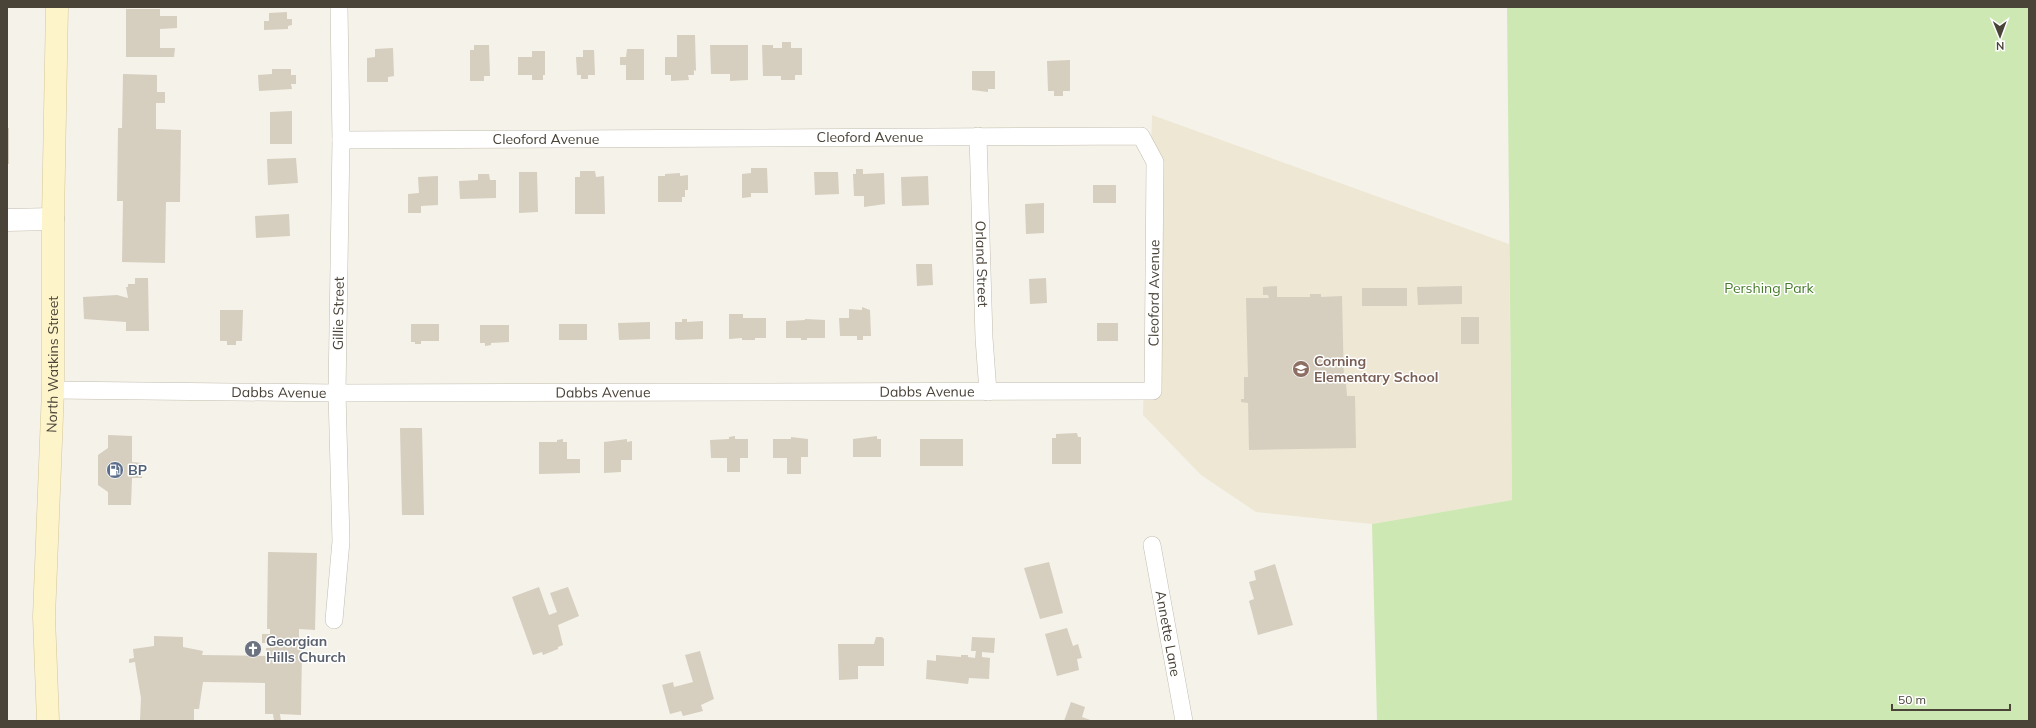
<svg xmlns="http://www.w3.org/2000/svg" width="2036" height="728" font-family="Mulish,sans-serif">
<style>
.education{fill:#eee7d4}
.green{fill:#cee8b3}
.building{fill:#d6cebf}
.lines{fill:none;stroke-linecap:round;stroke-linejoin:round}
.minor-casing{stroke:#c3bdaf;stroke-width:18}
.tertiary-casing{stroke:#c3bdaf;stroke-width:23}
.secondary-casing{stroke:#d4c79a;stroke-width:23}
.minor{stroke:#fff;stroke-width:17}
.tertiary{stroke:#fff;stroke-width:22}
.secondary{stroke:#fef4ca;stroke-width:22}
.labels{text-anchor:middle;dominant-baseline:central;stroke-width:3;stroke-linejoin:round;paint-order:stroke}
.street-label{font-size:14px;fill:#494338;stroke:#fff}
.park-label{font-size:14px;fill:#457b2a;stroke:#fff}
.education-label{font-size:14px;font-weight:bold;fill:#785e54;stroke:#fff;text-anchor:start}
.service-label{font-size:14px;font-weight:bold;fill:#4e5e75;stroke:#fff;text-anchor:start}
.worship-label{font-size:14px;font-weight:bold;fill:#5b616d;stroke:#fff;text-anchor:start}
</style>
<rect width="100%" height="100%" fill="#f5f2e9"/>
<!-- education -->
<polygon class="education" points="1152,115 1509,244 1512,500 1372,524 1256,512 1201,475 1143,415"/>
<!-- green -->
<polygon class="green" points="1507,7 2029,7 2029,721 1377,721 1372,524 1512,500"/>
<!-- building -->
<g class="building">
<polygon points="126,9 160,9 160,16 177,16 177,28 160,29 160,48 175,48 174,57 126,57"/>
<polygon points="287,12 287,19 292,19 292,25 288,26 288,29 264,30 264,21 269,21 269,13"/>
<polygon points="677,35 695,35 696,71 694,70 694,75 688,75 689,80 671,81 671,75 665,75 665,57 677,57"/>
<polygon points="782,42 791,42 791,48 802,48 802,75 795,75 795,80 781,80 781,76 763,76 762,45 773,45 773,48 782,48"/>
<polygon points="474,45 489,45 490,76 484,76 484,81 470,81 470,50 474,50"/>
<polygon points="710,45 748,45 748,80 730,81 730,74 711,74"/>
<polygon points="393,48 394,76 388,77 388,82 367,82 367,58 375,57 375,49"/>
<polygon points="627,49 644,49 644,80 626,80 626,65 620,65 620,57 626,57"/>
<polygon points="583,50 594,50 595,75 588,75 588,79 581,79 581,75 577,75 576,57 583,57"/>
<polygon points="532,51 545,51 545,75 543,75 543,80 532,80 532,75 518,75 518,57 532,57"/>
<polygon points="1070,60 1070,91 1063,91 1063,96 1054,96 1054,91 1048,91 1047,61"/>
<polygon points="272,69 291,69 291,75 296,75 296,84 291,84 292,89 259,91 258,75 272,74"/>
<polygon points="972,71 995,71 995,89 988,89 988,92 972,90"/>
<polygon points="123,74 157,75 157,92 165,92 165,103 156,103 156,129 181,130 180,202 166,202 165,263 122,262 123,201 117,201 118,128 122,128"/>
<polygon points="292,111 292,144 270,144 270,112"/>
<rect x="7" y="128" width="2" height="36"/>
<polygon points="296,158 298,183 268,185 267,159"/>
<polygon points="751,168 767,168 768,193 751,193 751,197 742,198 742,174 751,173"/>
<polygon points="856,169 863,169 863,174 884,173 885,204 864,207 864,196 854,196 853,174 856,174"/>
<polygon points="580,171 595,171 596,177 604,176 605,214 575,214 575,177 580,177"/>
<polygon points="519,172 537,172 538,212 519,213"/>
<polygon points="814,172 838,172 839,194 815,195"/>
<polygon points="680,173 680,176 688,175 688,190 685,190 685,197 682,197 682,202 658,202 658,176 665,176 665,174"/>
<polygon points="478,174 489,174 490,180 496,180 496,198 460,199 459,181 478,180"/>
<polygon points="438,176 438,205 421,206 421,213 408,213 408,194 419,193 418,177"/>
<polygon points="928,176 929,205 902,206 901,177"/>
<rect x="1093" y="185" width="23" height="18"/>
<polygon points="1044,203 1044,233 1026,234 1025,204"/>
<polygon points="289,214 290,236 256,238 255,216"/>
<polygon points="916,264 932,264 933,285 917,286"/>
<polygon points="135,278 148,278 149,331 126,331 126,322 84,319 83,297 117,295 128,298 126,287 128,287 128,284 135,284"/>
<polygon points="1046,278 1047,303 1030,304 1029,279"/>
<polygon points="1277,286 1277,297 1310,297 1310,294 1321,294 1321,297 1342,296 1344,384 1346,384 1347,396 1355,396 1356,448 1249,450 1248,403 1241,402 1241,399 1244,399 1244,377 1248,377 1246,298 1269,298 1268,295 1263,295 1263,287"/>
<polygon points="1462,286 1462,304 1418,305 1417,287"/>
<rect x="1362" y="288" width="45" height="18"/>
<polygon points="862,307 870,310 871,336 863,336 863,340 857,340 857,336 840,336 839,318 849,318 849,309 862,310"/>
<polygon points="220,310 243,310 242,341 236,341 236,345 227,345 227,341 220,341"/>
<polygon points="729,314 743,314 743,318 766,318 766,338 755,338 755,340 742,340 742,338 729,339"/>
<rect x="1461" y="317" width="18" height="27"/>
<polygon points="682,319 687,319 687,322 703,321 703,339 677,340 675,339 675,322 682,322"/>
<polygon points="805,319 825,320 825,338 807,338 807,340 801,340 801,338 786,338 786,321 805,320"/>
<polygon points="650,322 650,339 619,340 618,323"/>
<rect x="1097" y="323" width="21" height="18"/>
<polygon points="411,324 439,324 439,341 421,341 421,344 415,344 415,342 411,342"/>
<rect x="559" y="324" width="28" height="16"/>
<polygon points="480,325 509,325 509,342 491,343 491,345 485,346 485,343 480,343"/>
<polygon points="400,428 422,428 424,515 402,515"/>
<polygon points="1077,433 1078,437 1081,437 1081,464 1052,464 1052,438 1056,438 1056,434"/>
<polygon points="108,435 132,436 132,462 142,463 142,478 132,478 131,505 108,505 108,492 98,485 98,455 108,448"/>
<polygon points="735,436 735,439 748,439 748,458 740,458 740,472 727,472 727,458 711,458 710,440 729,439 729,437"/>
<polygon points="877,436 877,439 881,439 881,457 853,457 853,439"/>
<polygon points="791,437 808,439 808,457 801,457 801,474 787,474 787,458 773,458 773,439 791,439"/>
<polygon points="563,439 563,442 567,442 567,459 580,459 580,473 539,474 539,442 557,442 557,440"/>
<polygon points="627,439 627,442 632,441 632,460 621,460 621,472 604,473 604,442"/>
<rect x="920" y="439" width="43" height="27"/>
<polygon points="268,552 317,553 315,630 299,629 299,649 302,649 301,715 280,714 281,721 274,721 273,714 265,714 265,683 203,682 199,709 194,709 194,721 140,720 141,698 136,669 135,662 129,663 129,659 134,658 133,649 154,646 154,636 183,637 183,647 203,651 202,655 266,656 266,648 270,648 270,643 262,643 262,634 270,634 270,629 267,629"/>
<polygon points="1049,562 1063,613 1040,619 1024,568"/>
<polygon points="1275,564 1293,625 1258,635 1249,601 1254,599 1249,582 1256,580 1254,571"/>
<polygon points="539,587 549,615 557,612 550,593 568,587 579,616 558,625 563,645 558,647 558,649 543,655 542,652 533,655 512,597"/>
<polygon points="1067,628 1073,646 1078,644 1082,658 1077,659 1079,670 1057,676 1045,634"/>
<polygon points="876,637 882,637 884,639 884,666 858,666 858,679 839,680 838,644 874,644"/>
<polygon points="972,637 995,638 994,653 982,652 982,657 990,658 989,679 969,678 968,684 926,679 927,660 936,661 936,655 961,657 961,655 968,655 968,657 975,658 976,651 971,651"/>
<polygon points="700,651 714,699 701,705 703,711 683,716 681,711 670,714 662,685 673,682 674,687 693,682 685,655"/>
<polygon points="1071,702 1085,707 1082,717 1093,721 1064,721"/>
</g>
<g class="lines">
<!-- minor casing -->
<g class="minor-casing">
<g id="minor">
<path id="s1" d="M978 136 984 338 988 392"/>
<path id="s2" d="M53 390 337 393 1153 391 1155 162 1141 136 341 140"/>
<path id="s3" d="M1152 545 1184 721"/>
<path id="s4" d="M334 620 341 541 337 393 341 140 339 7"/>
</g>
</g>
<!-- tertiary casing -->
<g class="tertiary-casing">
<polyline id="tertiary" points="7,220 53,219"/>
</g>
<!-- secondary casing -->
<g class="secondary-casing">
<g id="secondary">
<path id="s5" d="M48 721 44 617 53 390V219L57 7"/>
</g>
</g>
<!-- minor -->
<use href="#minor" class="minor"/>
<!-- tertiary -->
<use href="#tertiary" class="tertiary"/>
<!-- secondary -->
<use href="#secondary" class="secondary"/>
</g>
<!-- icons -->
<defs>
<g id="school-disc" transform="scale(0.9)"><circle r="9.5" fill="#8d6e63" stroke="#fff"/><path d="M0-5L7-2L0 1L-7-2ZM-4 1L0 2.5L4 1V4Q0 6-4 4Z" fill="#fff"/></g>
<g id="fuel-disc" transform="scale(0.9)"><circle r="9.5" fill="#5c6f8a" stroke="#fff"/><path d="M-5.5-6h7V0h2V4h1.3V-2.5L3-4.5l.8-.8L6-3V5H2.5V1h-1V6h-7ZM-4.2-4.7v3.2H.2V-4.7Z" fill="#fff"/></g>
<g id="church-disc" transform="scale(0.9)"><circle r="9.5" fill="#6b7280" stroke="#fff"/><path d="M-1.2-6h2.4v3.5h3.3v2.4h-3.3V6h-2.4V-.1h-3.3v-2.4h3.3Z" fill="#fff"/></g>
</defs>
<g fill-rule="evenodd">
<use href="#school-disc" x="1301" y="369"/>
<use href="#fuel-disc" x="115" y="470"/>
<use href="#church-disc" x="253" y="649"/>
</g>
<g class="labels">
<!-- street labels -->
<g class="street-label">
<text x="870" y="137">Cleoford Avenue</text>
<text x="546" y="139">Cleoford Avenue</text>
<text stroke="none"><textPath href="#s1" startOffset="128">Orland Street</textPath></text>
<text stroke="none"><textPath href="#s2" startOffset="1198">Cleoford Avenue</textPath></text>
<text stroke="none"><textPath href="#s4" startOffset="307">Gillie Street</textPath></text>
<text stroke="none"><textPath href="#s5" startOffset="357">North Watkins Street</textPath></text>
<text stroke="none"><textPath href="#s2" startOffset="226">Dabbs Avenue</textPath></text>
<text stroke="none"><textPath href="#s2" startOffset="550">Dabbs Avenue</textPath></text>
<text stroke="none"><textPath href="#s2" startOffset="874">Dabbs Avenue</textPath></text>
<text stroke="none"><textPath href="#s3" startOffset="90">Annette Lane</textPath></text>
</g>
<!-- park labels -->
<g class="park-label">
<text x="1769" y="288">Pershing Park</text>
</g>
<!-- education labels -->
<g class="education-label">
<text x="1314" y="361">Corning<tspan x="1314" dy="16">Elementary School</tspan></text>
</g>
<!-- service labels -->
<g class="service-label">
<text x="128" y="470">BP</text>
</g>
<!-- worship labels -->
<g class="worship-label">
<text x="266" y="641">Georgian<tspan x="266" dy="16">Hills Church</tspan></text>
</g>
</g>
<!-- border -->
<rect width="2036" height="728" fill="none" stroke="#494338" stroke-width="16"/>
<!-- north arrow -->
<g transform="translate(2000 36) rotate(179)" stroke="#ffffff" stroke-width="3" paint-order="stroke">
<path d="M0-3L7 15L0 10L-7 15Z" fill="#494338"/>
<text y="-6" font-size="11" font-weight="bold" text-anchor="middle" fill="#494338">N</text>
</g>
<!-- scale -->
<path d="M1892 704v6h118v-6" fill="none" stroke="#494338" stroke-width="2"/>
<text x="1898" y="704" font-size="12" fill="#494338" stroke="#ffffff" stroke-width="3" paint-order="stroke">50 m</text>
</svg>
